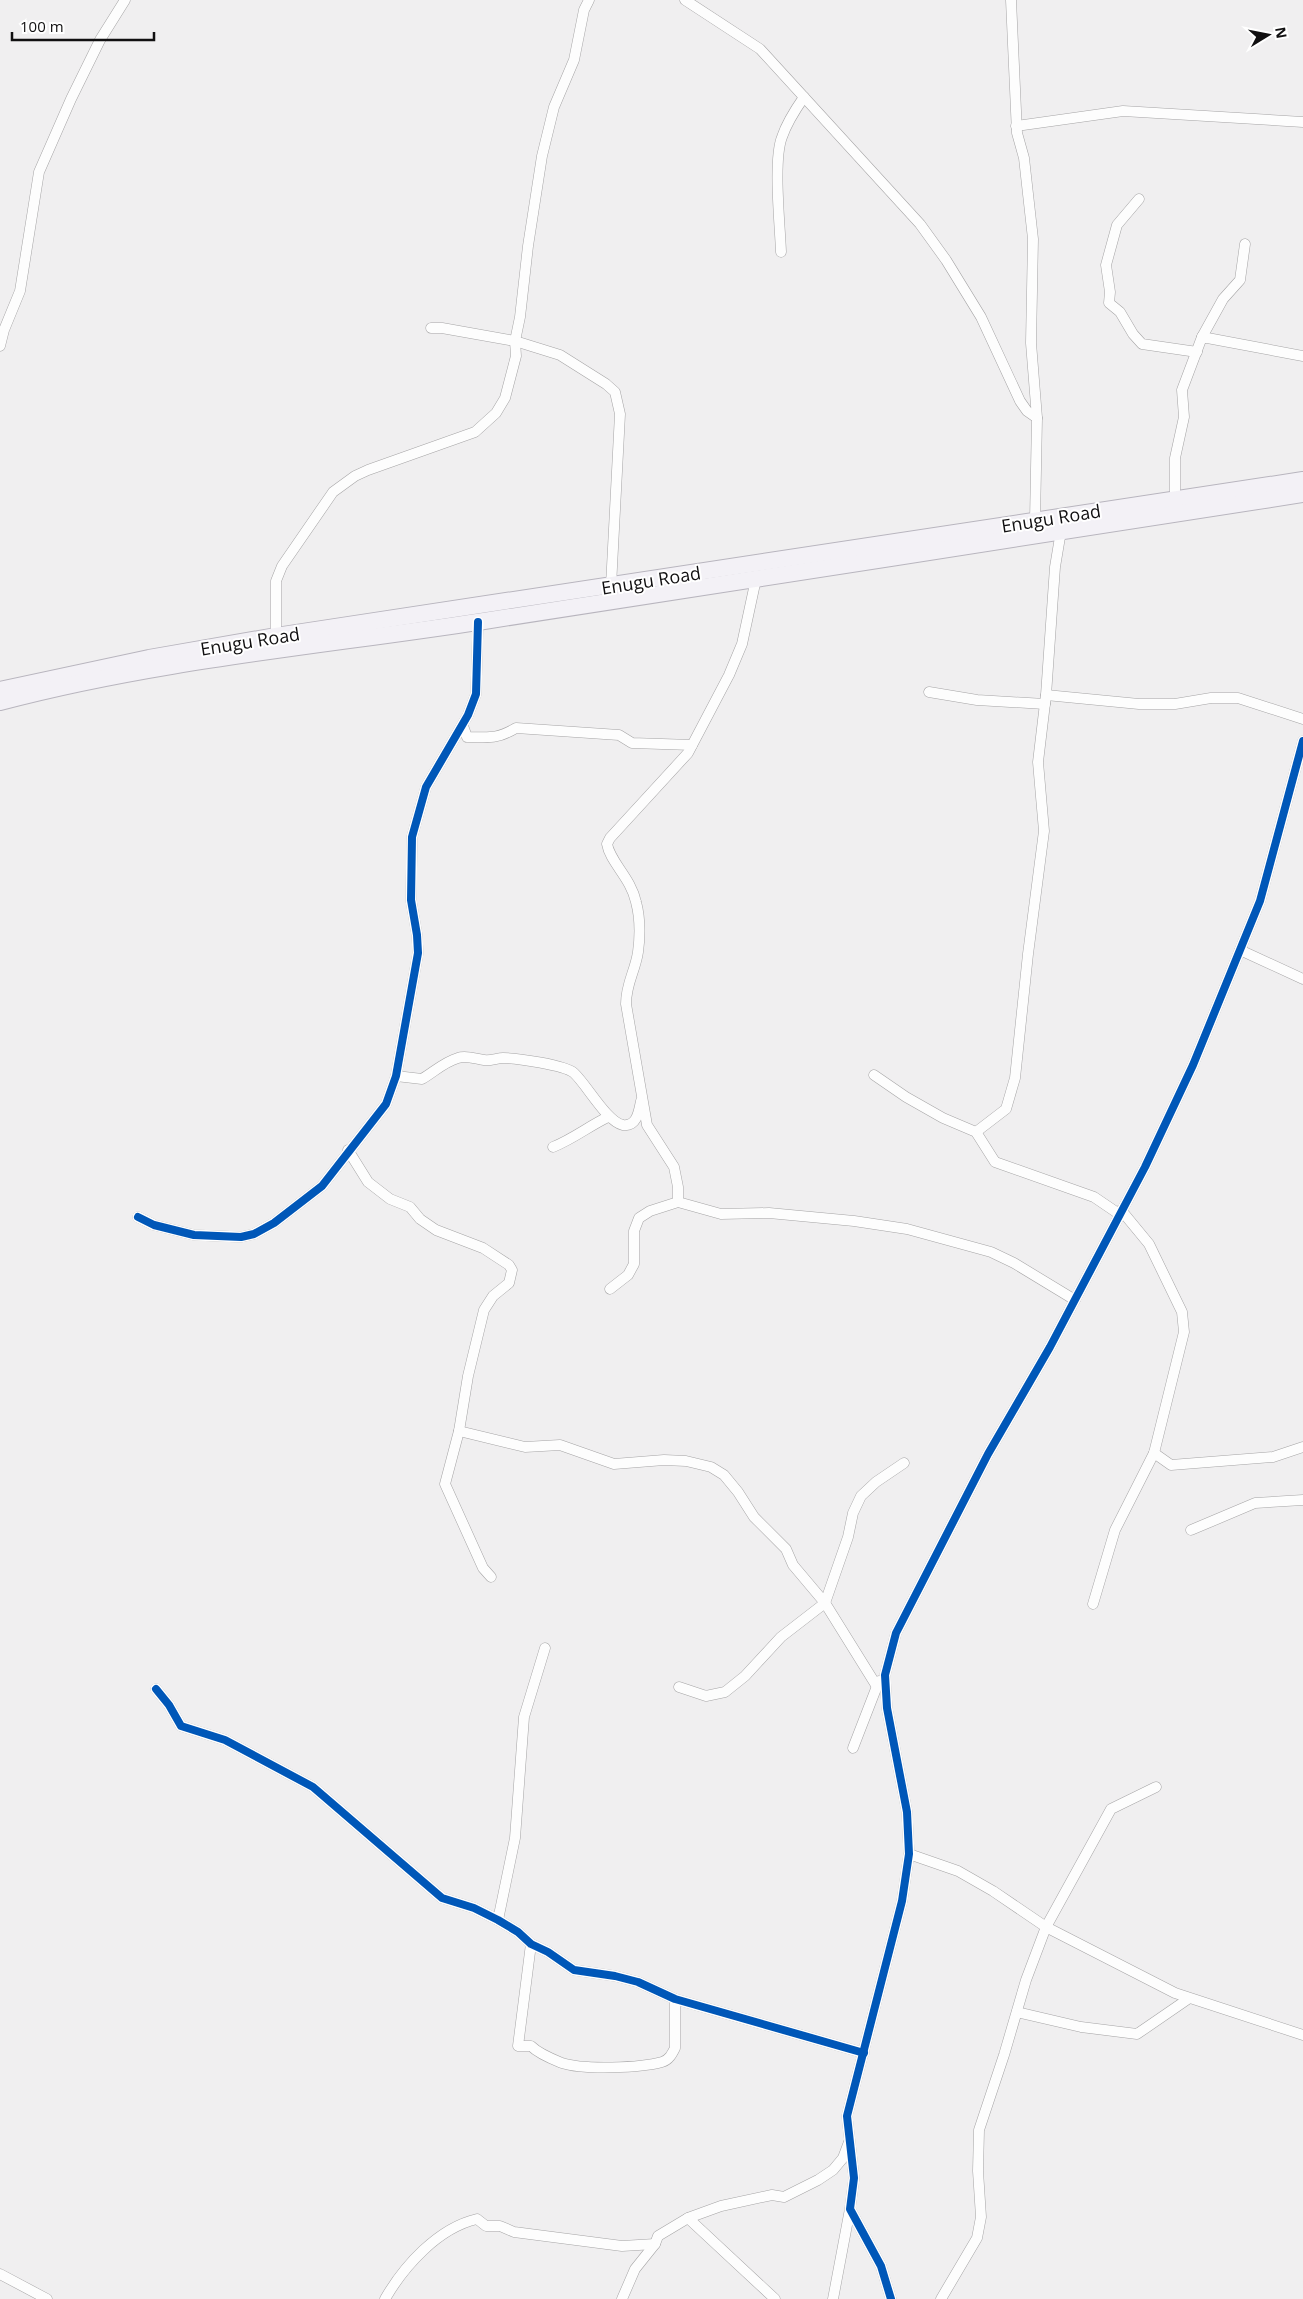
<svg xmlns="http://www.w3.org/2000/svg" width="1303" height="2299" font-family="'Open Sans',sans-serif">
<style>
.lines{fill:none;stroke-linecap:round;stroke-linejoin:round}
.minor-casing{stroke:#a5a4a5;stroke-width:11}
.primary-casing{stroke:#b8b5be;stroke-width:18}
.minor{stroke:#fdfdfd;stroke-width:10}
.primary{stroke:#f3f1f6;stroke-width:16}
.cycleway-casing{stroke:#fff;stroke-width:11}
.cycleway{stroke:#0057b8;stroke-width:8}
.labels{text-anchor:middle;dominant-baseline:central;stroke-width:4;stroke-linejoin:round;paint-order:stroke}
.street-label{font-size:18px;fill:#111011;stroke:#fff}
</style>
<rect width="100%" height="100%" fill="#f0eff0"/>
<g class="lines">
<!-- minor casing -->
<g class="minor-casing">
<g id="minor">
<polyline points="685,0 760,49 920,224 946,260 981,317 1020,401 1027,411 1037,418"/>
<polyline points="1011,0 1017,133 1024,158 1033,239 1031,343 1037,418 1035,520"/>
<polyline points="1016,126 1123,111 1303,122"/>
<polyline points="1139,199 1117,225 1106,265 1110,292 1109,303 1120,312 1133,334 1142,344 1197,352"/>
<path d="M781 252C780 225 773 160 782 137 787 122 795 110 804 97"/>
<polyline points="431,328 442,328 515,341 560,355 606,384 615,392 620,414 611,586"/>
<polyline points="1202,337 1223,299 1240,280 1245,244"/>
<polyline points="0,346 4,330 20,291 39,172 71,99 100,40 125,0"/>
<polyline points="1175,498 1175,458 1184,417 1182,390 1202,337 1303,356"/>
<polyline points="276,636 276,581 282,566 333,492 355,476 368,470 475,432 496,413 505,398 516,356 515,341 520,317 528,246 542,156 554,107 574,60 584,10 589,0"/>
<polyline points="929,692 977,700 1045,704"/>
<polyline points="1046,695 1139,704 1175,704 1211,698 1238,698 1303,719"/>
<path d="M463 726 467 737C488 737 496 740 516 728L619 735 632 743 692 745"/>
<polyline points="1240,950 1303,979"/>
<polyline points="874,1075 906,1097 943,1118 976,1132 995,1162 1094,1197 1119,1214"/>
<path d="M396 1076 422 1079C434 1072 444 1062 458 1058 466 1055 476 1059 484 1060 491 1061 497 1058 503 1058 516 1058 565 1065 574 1073 587 1085 607 1122 623 1125 637 1127 639 1111 641 1101"/>
<polyline points="976,1132 1006,1109 1015,1078 1028,954 1044,831 1038,762 1046,695 1055,567 1061,531"/>
<path d="M553 1147C573 1139 589 1126 608 1117"/>
<polyline points="348,1150 368,1182 390,1199 410,1207 420,1219 436,1230 483,1248 509,1265 512,1270 509,1283 493,1296 484,1310 468,1376 459,1431 445,1484 483,1568 491,1577"/>
<path d="M678 1202V1187L674 1167 647 1125 626 1004C626 983 635 972 638 952 640 937 640 917 636 902 631 878 610 862 607 844L610 838 688 753 729 675 742 644 756 579"/>
<polyline points="138,1217 154,1225 194,1235 241,1237 254,1234 274,1223 322,1186 386,1104 396,1076 418,953 417,935 411,900 412,837 426,787 468,715 476,694 478,622"/>
<polyline points="610,1289 628,1275 634,1264 634,1231 639,1218 650,1211 678,1202 721,1214 769,1213 854,1221 907,1229 991,1252 1014,1263 1075,1300"/>
<polyline points="459,1431 525,1447 560,1445 614,1464 664,1460 686,1461 711,1467 724,1475 738,1492 754,1517 786,1549 793,1565 825,1603 876,1685"/>
<polyline points="1154,1453 1171,1465 1273,1457 1303,1447"/>
<polyline points="1191,1530 1255,1503 1303,1500"/>
<polyline points="1093,1604 1115,1530 1154,1453 1184,1332 1182,1312 1149,1244 1121,1210"/>
<polyline points="679,1687 706,1696 725,1692 745,1676 781,1637 825,1603 848,1537 853,1513 861,1496 876,1482 904,1463"/>
<polyline points="156,1689 169,1705 181,1726 225,1740 313,1787 442,1898 474,1908 498,1920 518,1932 531,1944 548,1952 574,1970 615,1976 638,1982 675,1999 864,2053"/>
<polyline points="853,1748 879,1681"/>
<polyline points="909,1854 958,1871 993,1891 1046,1927 1111,1809 1156,1787"/>
<polyline points="498,1920 515,1838 524,1717 545,1648"/>
<path d="M531 1944 518 2046H531C539 2054 552 2059 562 2063 583 2070 641 2068 662 2062 669 2060 672 2054 675 2048V1999"/>
<polyline points="1017,2012 1081,2027 1137,2034 1188,1999"/>
<polyline points="688,2218 775,2299"/>
<polyline points="0,2274 47,2299"/>
<path d="M385 2299C404 2266 438 2228 477 2219L486 2226H500L514 2232 622 2246 655 2244"/>
<polyline points="622,2299 635,2269 655,2244 658,2236 688,2218 721,2206 772,2195 784,2197 818,2180 833,2170 843,2158 849,2142"/>
<polyline points="833,2299 850,2209"/>
<polyline points="891,2299 881,2266 850,2209 854,2178 847,2116 902,1901 909,1854 907,1812 887,1708 885,1675 896,1633 988,1454 1050,1347 1145,1167 1193,1065 1260,901 1303,741"/>
<polyline points="941,2299 977,2238 981,2217 978,2171 979,2130 1004,2055 1026,1980 1046,1927 1175,1993 1303,2035"/>
</g>
</g>
<!-- primary casing -->
<g class="primary-casing">
<g id="primary">
<polyline points="0,690 149,658 276,636 1303,480"/>
<path d="M0 702C158 660 322 646 484 621 757 579 1030 536 1303 494"/>
</g>
</g>
<!-- minor -->
<use href="#minor" class="minor"/>
<!-- primary -->
<use href="#primary" class="primary"/>
<!-- cycleway casing -->
<g class="cycleway-casing">
<g id="cycleway">
<polyline points="138,1217 154,1225 194,1235 241,1237 254,1234 274,1223 322,1186 386,1104 396,1076 418,953 417,935 411,900 412,837 426,787 468,715 476,694 478,622"/>
<polyline points="156,1689 169,1705 181,1726 225,1740 313,1787 442,1898 474,1908 498,1920 518,1932 531,1944 548,1952 574,1970 615,1976 638,1982 675,1999 864,2053"/>
<polyline points="891,2299 881,2266 850,2209 854,2178 847,2116 902,1901 909,1854 907,1812 887,1708 885,1675 896,1633 988,1454 1050,1347 1145,1167 1193,1065 1260,901 1303,741"/>
</g>
</g>
<!-- cycleway -->
<use href="#cycleway" class="cycleway"/>
</g>
<g class="labels">
<!-- street labels -->
<g class="street-label">
<text transform="translate(1051 518) rotate(-9)">Enugu Road</text>
<text transform="translate(651 580) rotate(-9)">Enugu Road</text>
<text transform="translate(250 641) rotate(-9)">Enugu Road</text>
</g>
</g>
<!-- north arrow -->
<g transform="translate(1268 35) rotate(80)" stroke="#ffffff" stroke-width="4" paint-order="stroke">
<path d="M0-4L9 19L0 12L-9 19Z" fill="#111011"/>
<text y="-8" font-size="14" font-weight="bold" text-anchor="middle" fill="#111011">N</text>
</g>
<!-- scale -->
<path d="M12 32v8h142v-8" fill="none" stroke="#111011" stroke-width="2.5"/>
<text x="20" y="32" font-size="15" fill="#111011" stroke="#ffffff" stroke-width="4" paint-order="stroke">100 m</text>
</svg>
